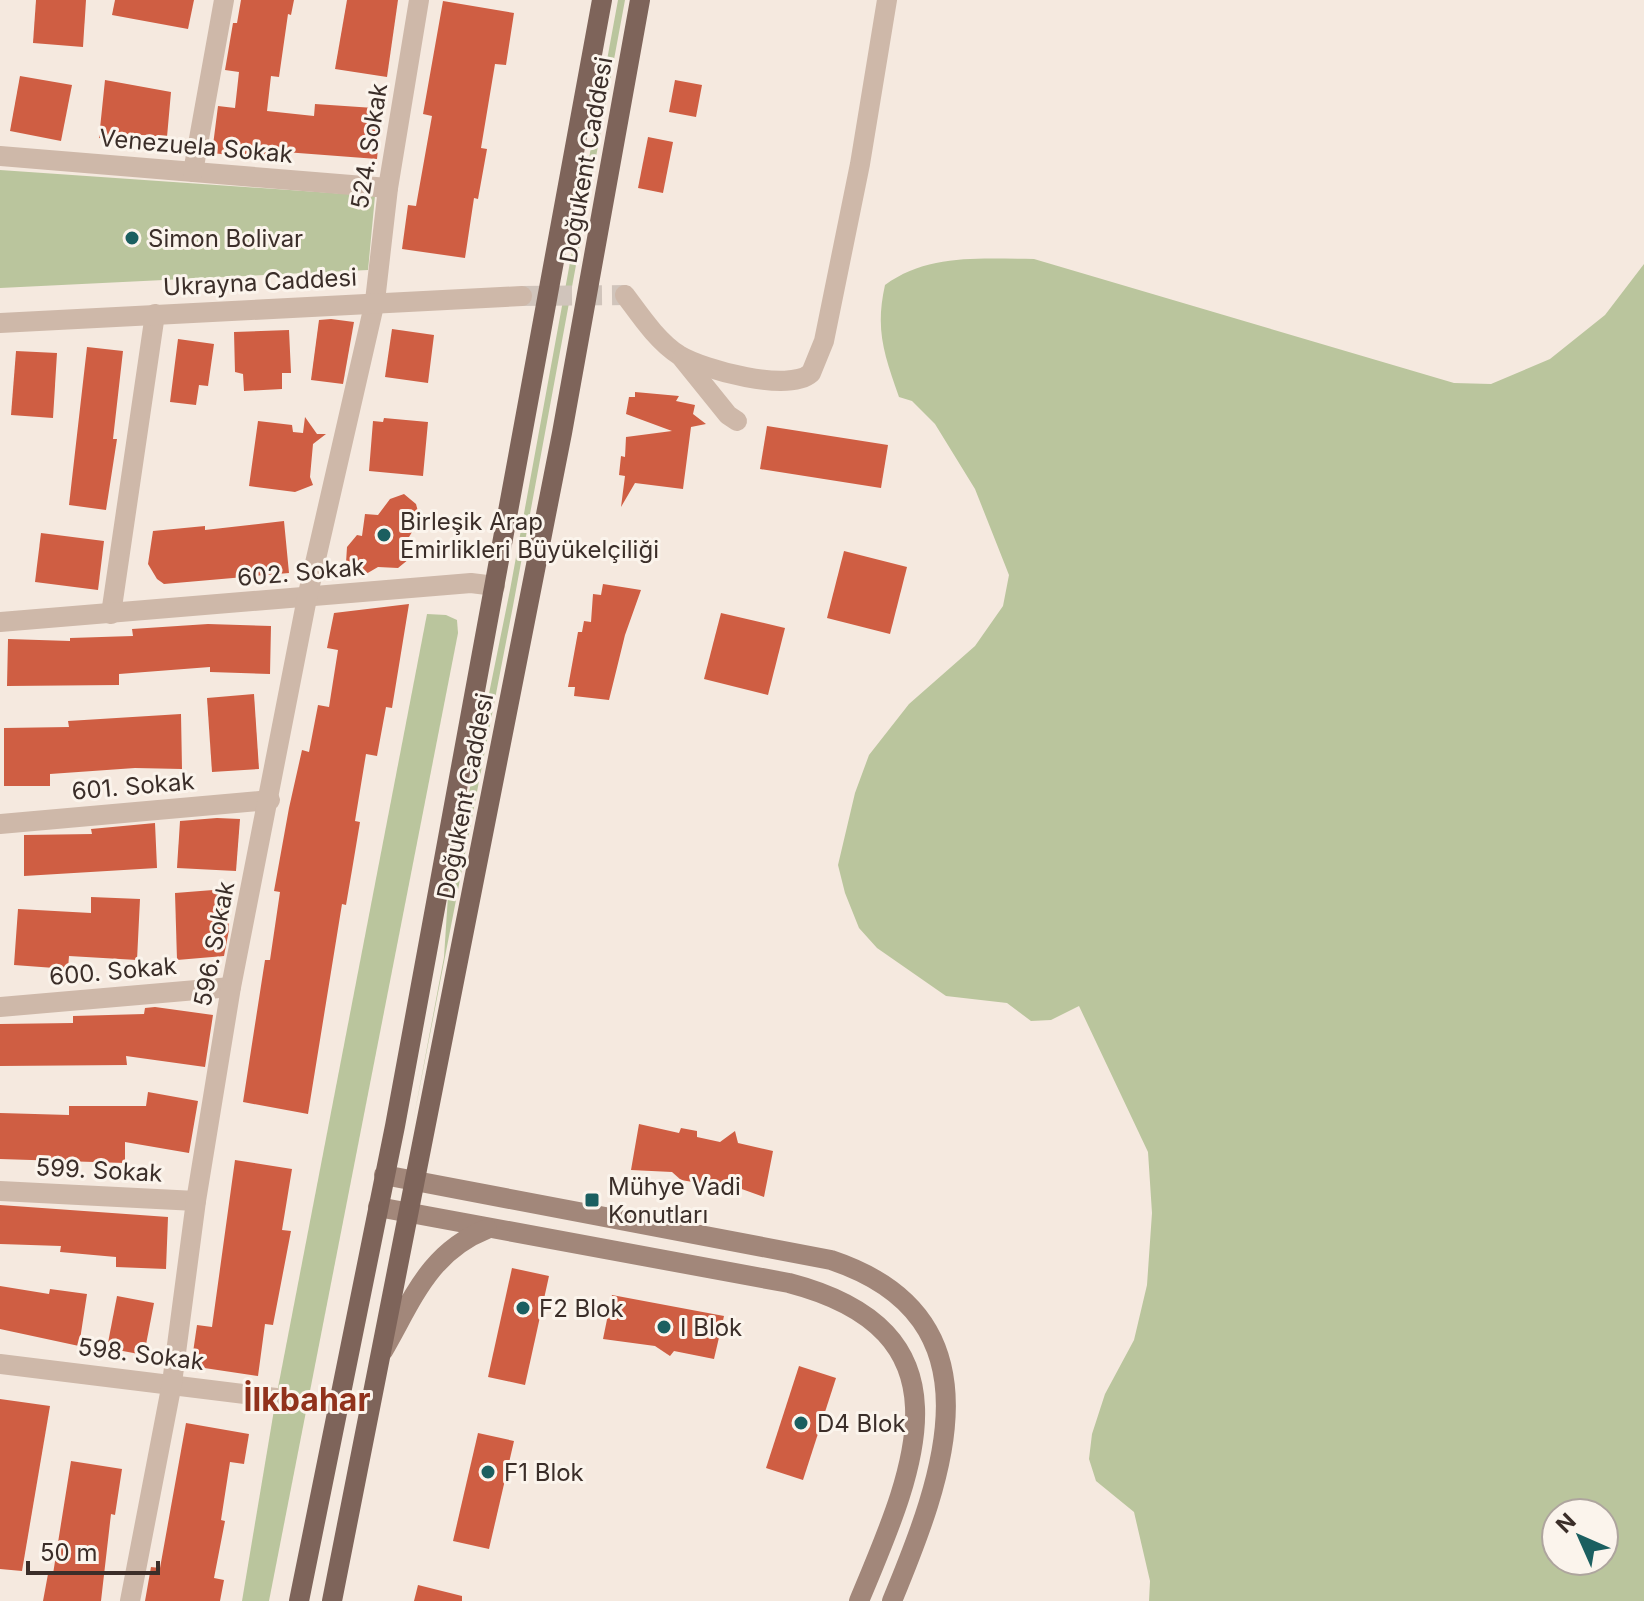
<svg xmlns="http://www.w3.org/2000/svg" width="1644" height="1601" font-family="Inter,sans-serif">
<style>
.green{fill:#bac59d;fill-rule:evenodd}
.building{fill:#cf5e43}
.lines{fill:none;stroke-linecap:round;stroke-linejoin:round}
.tertiary-tunnel{stroke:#d0c4bb;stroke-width:20;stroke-dasharray:20 10;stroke-linecap:butt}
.minor{stroke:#ceb8a9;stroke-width:20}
.tertiary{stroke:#ceb8a9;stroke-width:20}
.secondary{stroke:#a2877a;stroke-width:20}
.primary{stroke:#7e645a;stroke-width:20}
.poi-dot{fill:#1b5f60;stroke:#fbf4ec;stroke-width:3}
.labels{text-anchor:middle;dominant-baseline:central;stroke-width:6;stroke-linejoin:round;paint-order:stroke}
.street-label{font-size:24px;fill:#3b2e29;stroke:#fbf4ec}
.poi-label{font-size:24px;fill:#3b2e29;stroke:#fbf4ec;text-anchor:start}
.district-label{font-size:32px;font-weight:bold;fill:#91321c;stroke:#fbf4ec}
</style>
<rect width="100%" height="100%" fill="#f5e9df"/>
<!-- green -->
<g class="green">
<polygon points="618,0 625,0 513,606 413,1122 444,957 448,896 510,590"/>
<polygon points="0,170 375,196 368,270 0,288"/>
<path d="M1034 259 1454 383 1491 384 1550 359 1605 315 1644 264V1601H1149L1150 1581 1134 1512 1096 1481 1089 1459 1092 1434 1105 1394 1134 1340 1147 1285 1152 1213 1148 1152 1079 1006 1051 1020 1031 1021 1007 1003 946 996 877 948 859 928 845 893 838 865 855 793 869 755 909 704 975 646 1003 606 1009 575 975 489 935 424 912 401 899 397C884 354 875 330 885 285 929 253 982 259 1034 259ZM1556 1513H1604V1561H1556Z"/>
<polygon points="427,614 446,615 457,620 458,633 269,1601 242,1601 276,1398"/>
</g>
<!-- building -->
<g class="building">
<polygon points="36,0 86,0 83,47 33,43"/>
<polygon points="115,0 194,0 188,29 112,15"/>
<polygon points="241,0 294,0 291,15 288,14 279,77 271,76 267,111 314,116 315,104 374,108 373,127 380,127 377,159 285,152 284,161 212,153 218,106 235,108 239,72 225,70 233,23 237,23"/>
<polygon points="347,0 398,0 387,77 335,69"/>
<polygon points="443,1 514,13 506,65 495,64 481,148 487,149 478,199 474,198 465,258 402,249 408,205 416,206 432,116 423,114"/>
<polygon points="20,76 72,85 61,141 10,131"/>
<polygon points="105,80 171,92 167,137 143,135 127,136 127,141 99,138"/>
<polygon points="675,80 702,85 696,117 669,112"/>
<polygon points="648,137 673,142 663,193 638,188"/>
<polygon points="331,319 354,322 343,384 311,380 319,320"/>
<polygon points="392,329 434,335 428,383 385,377"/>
<polygon points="289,330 291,373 282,373 282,389 244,391 243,374 235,372 234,332"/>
<polygon points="178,339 214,344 208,386 199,385 196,405 170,402"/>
<polygon points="87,347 123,351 113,439 117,439 106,510 69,505"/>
<polygon points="16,351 57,353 53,418 11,415"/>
<polygon points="635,392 679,396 676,401 695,405 693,414 706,424 691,427 683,489 635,483 621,507 625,476 619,475 621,456 625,457 626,437 672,431 626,414 629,397 635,397"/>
<polygon points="305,417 317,434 326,434 313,444 310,477 313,485 295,492 249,486 258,421 292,425 293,432 303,433"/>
<polygon points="384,418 428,422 423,476 369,471 373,421 383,422"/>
<polygon points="767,426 888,445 881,488 760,469"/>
<polygon points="404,494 416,504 420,519 409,537 412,545 409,559 398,568 378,567 366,574 351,569 346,563 347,547 357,535 362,536 365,514 378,515 390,499"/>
<polygon points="284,521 289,573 164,584 157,579 148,564 153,531 205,526 205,530"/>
<polygon points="41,533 104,541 98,590 35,582"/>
<polygon points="844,551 907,567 890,634 827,618"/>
<polygon points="603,584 641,590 625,635 609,700 574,696 575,687 568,687 578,632 582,632 584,621 591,622 593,594 601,595"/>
<polygon points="409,604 392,708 386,707 377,756 366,754 355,821 360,822 352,870 346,905 342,904 308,1114 243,1102 265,960 270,960 280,892 274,891 289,808 302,750 309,752 318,705 329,707 338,650 327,648 334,613"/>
<polygon points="721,613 785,628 768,695 704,679"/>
<polygon points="208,624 271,626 270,674 210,672 210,667 119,674 119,685 7,686 8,639 70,641 70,638 133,636 132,629"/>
<polygon points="254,694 259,769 212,772 207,698"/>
<polygon points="181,714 182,769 135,768 50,774 50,786 4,786 4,728 69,727 68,721"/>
<polygon points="217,818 240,819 236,871 177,868 180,821"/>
<polygon points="155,823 157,868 24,876 24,835 92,834 91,829"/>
<polygon points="226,889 229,930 224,956 177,960 175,893"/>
<polygon points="91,897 140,899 137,960 69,956 68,969 14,965 18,909 91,913"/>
<polygon points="155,1007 213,1015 205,1067 126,1056 127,1065 0,1066 0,1024 73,1023 73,1016 144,1014 145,1008"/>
<polygon points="148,1092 198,1101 189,1153 125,1142 125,1163 0,1159 0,1113 69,1115 69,1106 146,1106"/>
<polygon points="639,1124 679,1133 681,1128 697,1131 697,1137 720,1142 735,1131 738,1143 773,1151 764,1197 725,1183 716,1186 681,1180 672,1172 631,1170"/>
<polygon points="235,1160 292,1169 282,1230 291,1231 273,1325 265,1324 258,1376 191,1366 197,1325 212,1327"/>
<polygon points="0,1205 168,1217 166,1269 116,1267 116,1257 60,1252 61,1246 0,1244"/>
<polygon points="512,1268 549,1276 525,1385 488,1377"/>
<polygon points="0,1286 49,1294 50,1289 87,1294 79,1346 0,1329"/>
<polygon points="612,1295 724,1316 714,1359 674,1351 670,1356 655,1346 603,1339"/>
<polygon points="117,1296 154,1303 144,1355 107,1348"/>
<polygon points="799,1366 836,1378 803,1480 766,1468"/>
<polygon points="0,1399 50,1406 22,1571 0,1569"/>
<polygon points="186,1423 249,1434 244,1464 230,1462 221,1520 225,1521 214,1578 224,1580 220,1601 145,1601 151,1567 160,1568"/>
<polygon points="478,1433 514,1441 489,1549 453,1541"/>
<polygon points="71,1461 122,1469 115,1515 111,1514 101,1601 43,1601 48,1574 53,1574"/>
<polygon points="418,1585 462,1596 462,1601 414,1601"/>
</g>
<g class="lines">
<!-- tertiary-tunnel -->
<polyline class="tertiary-tunnel" points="522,296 625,295"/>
<!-- minor -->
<g class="minor">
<polyline points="0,156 388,188"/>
<polyline points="193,172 224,0"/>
<path d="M625 295C640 315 657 341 679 355 704 370 789 393 811 373L824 341 860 164 887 0"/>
<polyline points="682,358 728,415 737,421"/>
<polyline points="111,614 155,314"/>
<polyline points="0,622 471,583 495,586"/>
<polyline points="0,824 270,800"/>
<polyline points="0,1007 231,987"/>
<polyline points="0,1191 196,1201"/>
<polyline points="0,1364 276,1398"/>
<polyline points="130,1601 172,1383 196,1201 231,987 307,598 375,301 388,188 419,0"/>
</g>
<!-- tertiary -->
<polyline class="tertiary" points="0,323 522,296"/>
<!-- secondary -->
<g class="secondary">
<path d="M384 1175 831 1260C1005 1318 943 1478 892 1601"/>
<path d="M378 1207 789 1283C977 1332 914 1470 859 1601"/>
<path d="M383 1351C413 1299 429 1252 487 1229"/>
</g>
<!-- primary -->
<g class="primary">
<polyline points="299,1601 395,1126 602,0"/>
<polyline points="332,1601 562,433 640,0"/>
</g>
</g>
<!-- markers -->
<g class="poi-dot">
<circle cx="132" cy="238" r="8"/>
<circle cx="384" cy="535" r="8"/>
<rect x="584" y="1192" width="16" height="16" rx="4"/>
<circle cx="523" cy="1308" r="8"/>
<circle cx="664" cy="1327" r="8"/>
<circle cx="801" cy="1423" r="8"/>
<circle cx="488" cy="1472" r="8"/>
</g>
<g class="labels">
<!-- street labels -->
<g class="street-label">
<text transform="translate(196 146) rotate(5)">Venezuela Sokak</text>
<text transform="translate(369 146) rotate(-81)">524. Sokak</text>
<text transform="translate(586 160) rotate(-80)">Doğukent Caddesi</text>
<text transform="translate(260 282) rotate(-3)">Ukrayna Caddesi</text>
<text transform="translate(301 572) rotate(-5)">602. Sokak</text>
<text transform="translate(133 786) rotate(-5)">601. Sokak</text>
<text transform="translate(465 796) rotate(-79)">Doğukent Caddesi</text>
<text transform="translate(214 944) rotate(-79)">596. Sokak</text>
<text transform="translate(113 971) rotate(-5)">600. Sokak</text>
<text transform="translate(99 1170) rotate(3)">599. Sokak</text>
<text transform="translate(141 1354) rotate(7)">598. Sokak</text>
</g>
<!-- poi labels -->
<g class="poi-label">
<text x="148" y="238">Simon Bolivar</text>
<text x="400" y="521">Birleşik Arap<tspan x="400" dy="28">Emirlikleri Büyükelçiliği</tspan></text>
<text x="608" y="1186">Mühye Vadi<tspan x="608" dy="28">Konutları</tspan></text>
<text x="539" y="1308">F2 Blok</text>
<text x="680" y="1327">I Blok</text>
<text x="817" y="1423">D4 Blok</text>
<text x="504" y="1472">F1 Blok</text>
</g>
<!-- district labels -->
<g class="district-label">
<text x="307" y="1399">İlkbahar</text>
</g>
</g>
<!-- north arrow -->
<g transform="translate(1580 1537) rotate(315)"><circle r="38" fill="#fbf4ec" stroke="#aea59e" stroke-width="2"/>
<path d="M0-6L14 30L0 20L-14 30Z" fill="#1b5f60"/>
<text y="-12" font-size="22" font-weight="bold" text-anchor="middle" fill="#3b2e29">N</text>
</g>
<!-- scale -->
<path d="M28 1561v12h130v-12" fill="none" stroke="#3b2e29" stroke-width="4"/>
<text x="40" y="1561" font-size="24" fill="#3b2e29" stroke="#fbf4ec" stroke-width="6" paint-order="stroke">50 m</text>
</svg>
